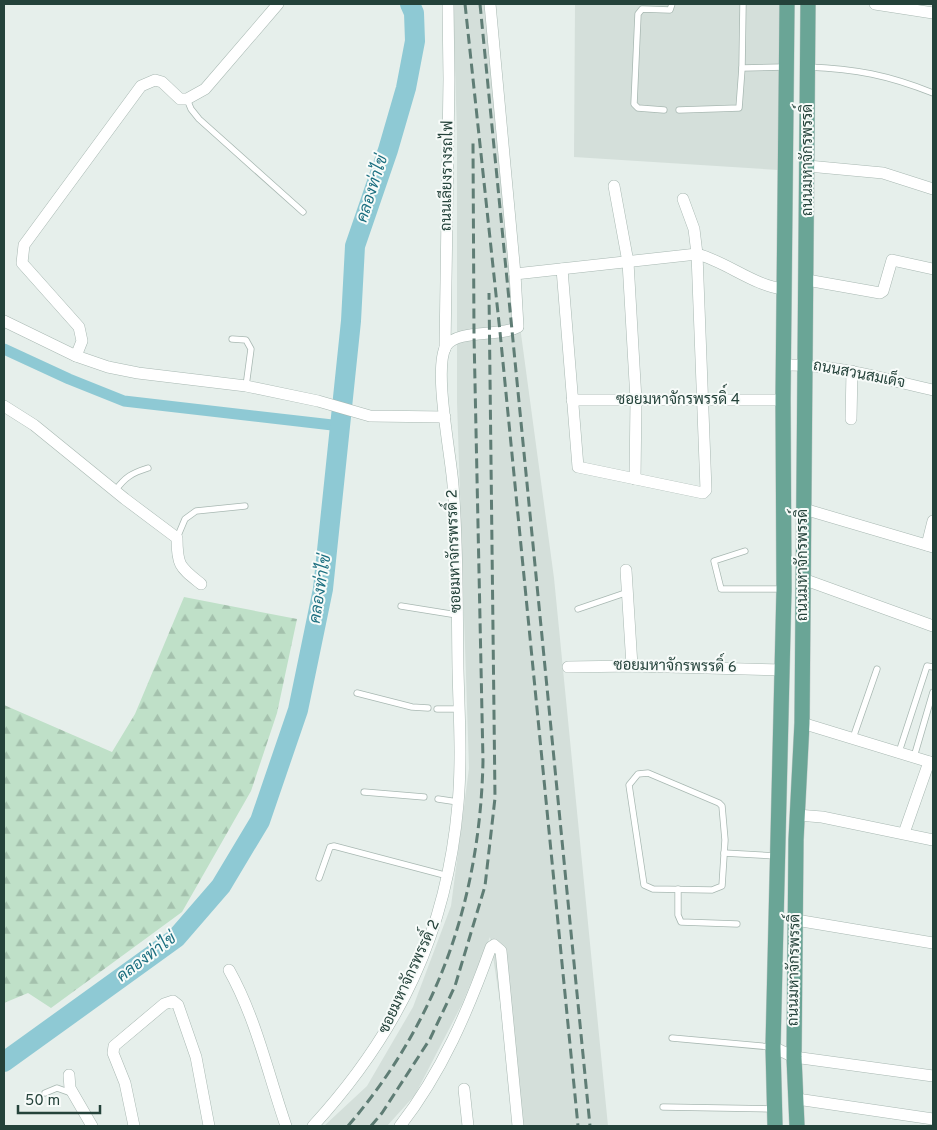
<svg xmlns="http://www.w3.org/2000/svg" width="937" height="1130" font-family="Overpass,Sarabun,sans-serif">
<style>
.built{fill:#d4dfda}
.forest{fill:url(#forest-firs)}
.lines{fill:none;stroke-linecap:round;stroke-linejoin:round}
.canal{stroke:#8ec9d4;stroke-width:11}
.river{stroke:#8ec9d4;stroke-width:20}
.lane-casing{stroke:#a8b8b2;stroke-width:7}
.street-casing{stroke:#a8b8b2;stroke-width:12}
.primary-casing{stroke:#c2cac8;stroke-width:16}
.lane{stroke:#fff;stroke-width:5.5}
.street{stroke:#fff;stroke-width:11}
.primary{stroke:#6aa596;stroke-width:15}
.rail{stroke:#5f7d75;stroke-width:3;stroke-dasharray:10 5;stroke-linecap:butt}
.labels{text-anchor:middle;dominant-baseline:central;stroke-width:4;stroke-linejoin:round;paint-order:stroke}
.street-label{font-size:15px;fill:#24423a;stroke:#f7fbf9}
.water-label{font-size:16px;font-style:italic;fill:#1c6f80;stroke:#f7fbf9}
</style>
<defs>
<pattern id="forest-firs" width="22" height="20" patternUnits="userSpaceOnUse" patternTransform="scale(1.25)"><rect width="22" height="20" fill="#bfe0c8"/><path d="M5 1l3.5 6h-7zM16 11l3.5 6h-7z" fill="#a4c1ad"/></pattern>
</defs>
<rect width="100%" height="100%" fill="#e6efeb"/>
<!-- built -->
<g class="built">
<polygon points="453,4 486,4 509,245 554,578 608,1126 519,1126 490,937 462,1004 415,1095 387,1126 324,1126 367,1086 413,1007 451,906 469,768 457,402 457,134"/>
<polygon points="575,4 779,4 778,170 574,157"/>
</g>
<!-- forest -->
<polygon class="forest" points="184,597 297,619 277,713 251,791 182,912 51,1008 28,993 4,1003 4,705 112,752 135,714"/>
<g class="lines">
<!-- canal -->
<polyline class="canal" points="4,349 69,379 124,401 341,426"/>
<!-- river -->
<polyline class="river" points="4,1062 176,938 221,886 260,821 298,710 323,589 351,321 355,246 388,150 406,88 415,41 414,13 410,4"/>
<!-- lane casing -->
<g class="lane-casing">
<g id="lane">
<path d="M808 67C856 69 888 75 933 93"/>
<polyline points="742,68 785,67"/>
<polyline points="187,99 191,109 199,119 303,212"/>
<polyline points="664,110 638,108 634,104 638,14 642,9 670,10 672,4"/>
<polyline points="679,110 739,108 742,68 743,4"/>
<polyline points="232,339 246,340 251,349 246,386"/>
<path d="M115 491C125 477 132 473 148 468"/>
<polyline points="177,538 185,519 196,511 245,506"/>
<polyline points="745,551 714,561 721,589 784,589"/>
<polyline points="401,606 457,615"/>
<polyline points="578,609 628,592"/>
<polyline points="357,693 412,707 428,708"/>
<polyline points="437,709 459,709"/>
<polyline points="853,738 877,669"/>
<polyline points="899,752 927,666 933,667"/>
<polyline points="914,757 933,692"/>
<polygon points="648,773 719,803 722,806 725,840 722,886 712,890 653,889 644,885 629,785 638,774"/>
<polyline points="364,792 424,797"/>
<polyline points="438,799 458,802"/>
<polyline points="724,853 777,856"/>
<polyline points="319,878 330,847 334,846 448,876"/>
<polyline points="678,889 678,915 681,922 737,924"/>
<polyline points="672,1038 771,1047"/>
<polyline points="45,1093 57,1088 71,1093"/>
<polyline points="663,1107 774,1109"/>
</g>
</g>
<!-- street casing -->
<g class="street-casing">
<g id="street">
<polyline points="490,4 515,274"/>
<polyline points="875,4 933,13"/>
<polyline points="808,166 883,173 933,189"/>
<polyline points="614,186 628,262 636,400 635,479"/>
<polyline points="562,269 578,467 703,493 706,490 697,254 694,229 683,199"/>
<polyline points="807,280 880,293 883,291 892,260 933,269"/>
<polyline points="4,321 76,356 108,367 138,373 246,386 318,401 370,416 445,417"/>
<polyline points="445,349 449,79 448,4"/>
<polyline points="76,356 82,341 79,327 22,263 24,245 141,86 155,80 162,82 180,99 187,99 205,89 278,4"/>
<path d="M784 365C835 364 884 379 933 390"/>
<polyline points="572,400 783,400"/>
<path d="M4 406 34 425 125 499 177 538C177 566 180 567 201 584"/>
<polyline points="851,419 852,371"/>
<polyline points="804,509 933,547"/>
<polyline points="927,545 933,521"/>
<polyline points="626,570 632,666"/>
<polyline points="803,579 933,626"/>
<polyline points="568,667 632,666 782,670"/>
<polyline points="802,723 933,763"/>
<polyline points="797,815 822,817 933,840"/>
<polyline points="904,833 929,762"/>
<polyline points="796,920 933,943"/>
<path d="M229 970C256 1018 268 1074 286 1126"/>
<polyline points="773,1047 794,1057 933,1076"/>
<polyline points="69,1075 70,1088 92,1126"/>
<polyline points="464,1089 468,1126"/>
<polyline points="797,1099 933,1119"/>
<polyline points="134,1126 125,1083 113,1053 114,1046 164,1004 173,1001 178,1005 196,1057 209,1126"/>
<path d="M313 1126C399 1032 447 932 458 804 462 759 459 714 458 669 457 608 458 546 453 485 451 455 433 369 446 346 457 329 500 337 518 327L515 274 697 254C727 262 754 286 784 289"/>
<path d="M400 1126C442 1072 468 1011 491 947L494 945 501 951 518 1126"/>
</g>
</g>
<!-- primary casing -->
<g class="primary-casing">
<g id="primary">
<polyline points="775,1126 773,1047 784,589 783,400 787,4"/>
<polyline points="797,1126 794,1057 796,840 802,723 808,4"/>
</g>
</g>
<!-- lane -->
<use href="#lane" class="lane"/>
<!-- street -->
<use href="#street" class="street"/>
<!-- primary -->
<use href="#primary" class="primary"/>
<!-- rail -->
<g class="rail">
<polyline points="465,4 500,332 578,1126"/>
<polyline points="480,4 590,1126"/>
<path d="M348 1126C438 1021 480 899 483 761L474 335 473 142"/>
<polyline points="371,1126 382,1113 430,1039 455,986 485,886 495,798 489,293"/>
</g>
</g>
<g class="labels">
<!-- street labels -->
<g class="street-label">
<text transform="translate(808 160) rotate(-90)">ถนนมหาจักรพรรดิ์</text>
<text transform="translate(448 176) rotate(-89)">ถนนเลียงรางรถไฟ</text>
<text transform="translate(859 375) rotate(11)">ถนนสวนสมเด็จ</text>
<text x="678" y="400">ซอยมหาจักรพรรดิ์ 4</text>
<text transform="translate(455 551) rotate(-92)">ซอยมหาจักรพรรดิ์ 2</text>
<text transform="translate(803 565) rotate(-90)">ถนนมหาจักรพรรดิ์</text>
<text transform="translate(675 667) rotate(1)">ซอยมหาจักรพรรดิ์ 6</text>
<text transform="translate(795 970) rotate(-89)">ถนนมหาจักรพรรดิ์</text>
<text transform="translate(410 977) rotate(-65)">ซอยมหาจักรพรรดิ์ 2</text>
</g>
<!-- water labels -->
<g class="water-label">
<text transform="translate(373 189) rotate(-72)">คลองท่าไข่</text>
<text transform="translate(321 589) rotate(-81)">คลองท่าไข่</text>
<text transform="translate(147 958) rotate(-37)">คลองท่าไข่</text>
</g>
</g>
<!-- border -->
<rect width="937" height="1130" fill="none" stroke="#24423a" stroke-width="10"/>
<!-- scale -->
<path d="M18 1105v8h82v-8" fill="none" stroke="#24423a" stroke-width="2.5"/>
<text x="25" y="1105" font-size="15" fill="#24423a" stroke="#f7fbf9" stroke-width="4" paint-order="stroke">50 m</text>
</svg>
